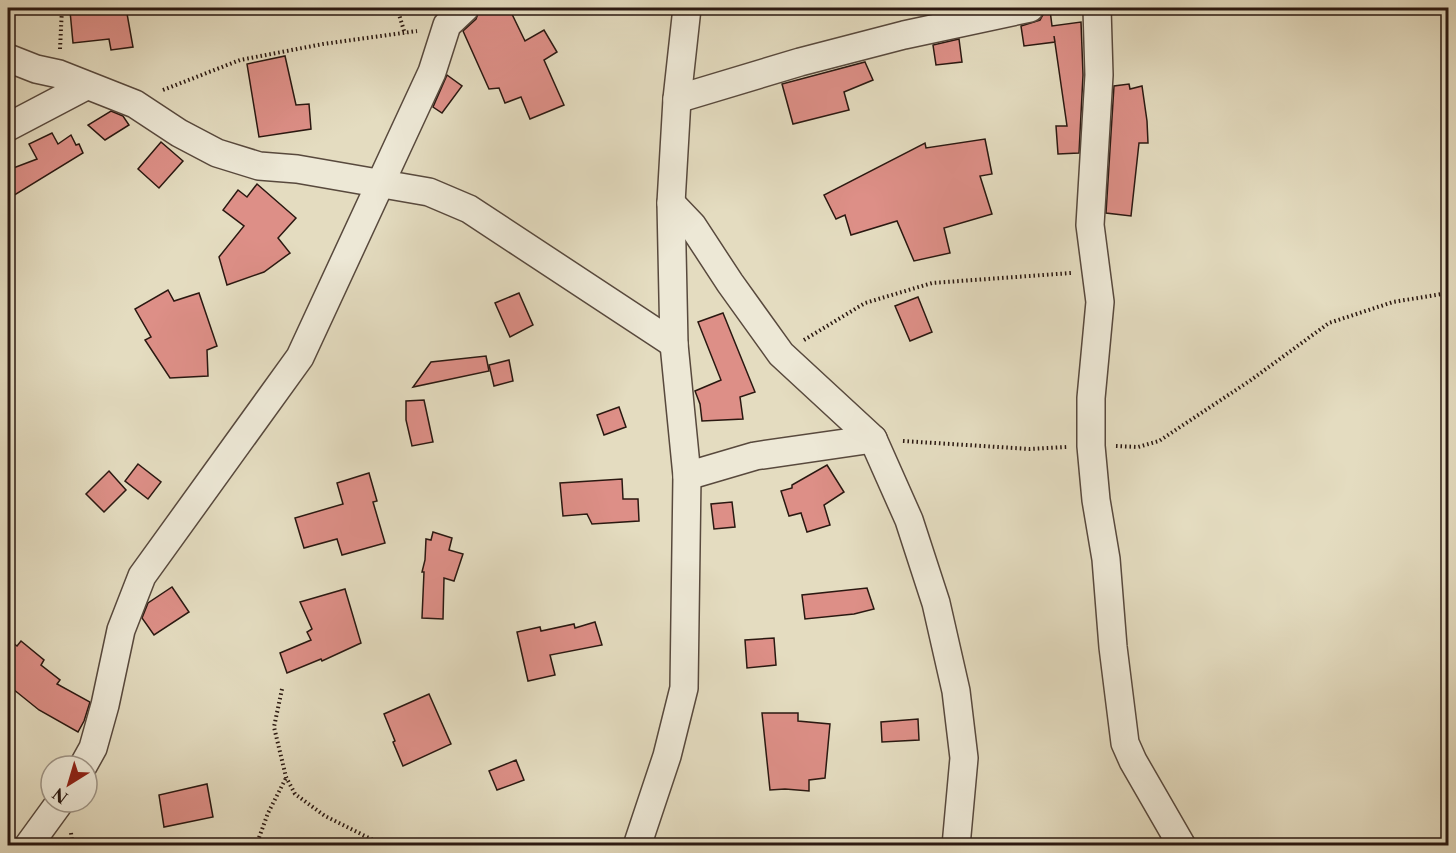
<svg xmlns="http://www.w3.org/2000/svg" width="1456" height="853" font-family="'Libre Caslon Text',serif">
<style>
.building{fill:#dd8f87;stroke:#2a1811;stroke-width:1.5}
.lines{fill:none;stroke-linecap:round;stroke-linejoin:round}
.minor-casing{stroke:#58493d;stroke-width:30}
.path{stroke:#2a1811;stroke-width:4;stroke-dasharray:1.5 3;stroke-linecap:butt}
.minor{stroke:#ede8d6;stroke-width:27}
</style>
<rect width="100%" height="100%" fill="#e4dcc0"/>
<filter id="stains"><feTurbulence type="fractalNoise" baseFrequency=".00333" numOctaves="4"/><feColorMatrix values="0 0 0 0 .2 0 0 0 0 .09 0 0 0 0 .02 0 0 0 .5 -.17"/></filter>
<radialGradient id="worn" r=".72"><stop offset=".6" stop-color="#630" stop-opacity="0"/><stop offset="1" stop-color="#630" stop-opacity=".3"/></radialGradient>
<!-- building -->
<g class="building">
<polygon points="87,8 126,8 133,47 111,50 109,39 73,43 70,11 88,9"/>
<polygon points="480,8 509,8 525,41 544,30 557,52 544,60 564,105 530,119 521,97 505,103 499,88 489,89 463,31 476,19"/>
<polygon points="1050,10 1052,26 1081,22 1083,75 1079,153 1058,154 1056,126 1067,126 1054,36 1055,42 1024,46 1021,26 1040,20 1045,11"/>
<polygon points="959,39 962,62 936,65 933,45"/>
<polygon points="285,56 296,105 309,104 311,129 259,137 247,64"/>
<polygon points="865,62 873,80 844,92 849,110 793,124 782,84"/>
<polygon points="447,75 462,86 442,113 433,107"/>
<polygon points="1129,84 1130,89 1142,86 1147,121 1148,143 1139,143 1131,216 1106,213 1114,86"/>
<polygon points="111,111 123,116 129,125 105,140 88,125"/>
<polygon points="52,133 58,144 71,135 76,145 79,144 83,153 8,199 8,170 37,159 29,144"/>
<polygon points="985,139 992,174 980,176 992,214 944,228 950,253 914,261 897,221 851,235 845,215 836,219 824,195 925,143 926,148"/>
<polygon points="161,142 183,161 159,188 138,169"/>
<polygon points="257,184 296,218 278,238 290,253 264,272 227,285 219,257 244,226 223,210 238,190 247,197"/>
<polygon points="168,290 174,301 199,293 217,346 207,350 208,376 170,378 145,340 151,337 135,309"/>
<polygon points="519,293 533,325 510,337 495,303"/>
<polygon points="918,297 932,332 910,341 895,306"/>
<polygon points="723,313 755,392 740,397 743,419 702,421 700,404 695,391 721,380 698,322"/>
<polygon points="486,356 489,371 413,387 431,362"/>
<polygon points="509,360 513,381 494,386 489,365"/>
<polygon points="424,400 433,442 412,446 406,420 406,401"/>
<polygon points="619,407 626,427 604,435 597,415"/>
<polygon points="138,464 161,482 148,499 125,481"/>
<polygon points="827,465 844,492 824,505 830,525 807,532 801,513 789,516 781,491 792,488 792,485"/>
<polygon points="109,471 126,490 104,512 86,494"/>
<polygon points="369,473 377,501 373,502 385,543 342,555 337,539 304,548 295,518 343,504 337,483"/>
<polygon points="622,479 623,499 638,499 639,521 592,524 587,514 563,516 560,483"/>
<polygon points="732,502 735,527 714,529 711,504"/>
<polygon points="433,532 452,538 449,550 463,554 454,581 444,578 443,619 422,618 424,572 422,572 425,560 426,539 431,540"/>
<polygon points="172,587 189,612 154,635 142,618 148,603"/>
<polygon points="867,588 874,609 854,614 805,619 802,595"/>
<polygon points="345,589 361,643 322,661 321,659 287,673 280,653 311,640 307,632 312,629 300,602"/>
<polygon points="595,622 602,645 550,655 555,675 528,681 517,632 540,627 541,631 574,624 575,628"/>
<polygon points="774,638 776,665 747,668 745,640"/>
<polygon points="8,639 17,646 21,641 44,660 41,665 60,680 57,684 90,702 84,721 78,732 39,710 8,685"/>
<polygon points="429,694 451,744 403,766 393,742 395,741 384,714"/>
<polygon points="762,713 798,713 798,721 830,724 825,778 809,780 809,791 785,789 770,790"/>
<polygon points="918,719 919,740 882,742 881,722"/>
<polygon points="516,760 524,780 497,790 489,771"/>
<polygon points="207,784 213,817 164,827 159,795"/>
</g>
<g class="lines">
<!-- minor casing -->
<g class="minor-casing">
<g id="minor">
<polyline points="1097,8 1099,75 1090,225 1100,302 1091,398 1091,446 1096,500 1106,559 1113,647 1125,743 1133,761 1182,846"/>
<polyline points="8,58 36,69 59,74 135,104 179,133 217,153 259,166 297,169 429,192 469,209 674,344"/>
<polyline points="677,99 800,62 904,35 1030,8"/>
<polyline points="8,127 86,86"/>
<polyline points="671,203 692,225 730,283 781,354 873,439 909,520 936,603 956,691 964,758 956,846"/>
<polyline points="687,476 755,456 873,439"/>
<polyline points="83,766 93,748 105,705 121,630 142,576 300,357 432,72 447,25 465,8"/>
<polyline points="28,846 60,802"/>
<polyline points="637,846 667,756 684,688 687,476 674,344 671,203 677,99 687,8"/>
</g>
</g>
<!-- path -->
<g class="path">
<polyline points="397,8 405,34"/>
<polyline points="60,49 62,8"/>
<polyline points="163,90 240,60 323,44 417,31"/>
<polyline points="804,340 865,303 932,283 1071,273"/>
<polyline points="903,441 1030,449 1067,447"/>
<polyline points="1116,446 1138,447 1159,441 1251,380 1329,323 1393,302 1448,293"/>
<polyline points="282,689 274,727 286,777 295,794 325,816 385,846"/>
<polyline points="71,833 73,846"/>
<polyline points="256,846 268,813 286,778"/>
</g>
<!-- minor -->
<use href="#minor" class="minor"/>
</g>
<!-- margin -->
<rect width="1456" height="853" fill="none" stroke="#e4dcc0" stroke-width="30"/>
<rect x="9" y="9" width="1438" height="835" fill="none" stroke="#2a1811" stroke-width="3"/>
<rect x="15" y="15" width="1426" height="823" fill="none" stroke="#2a1811" stroke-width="1.5"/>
<!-- north arrow -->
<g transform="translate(69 784) rotate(217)"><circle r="28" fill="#ede8d6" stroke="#9f9587" stroke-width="1.5"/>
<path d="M0-4.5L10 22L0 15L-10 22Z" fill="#8f2418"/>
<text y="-9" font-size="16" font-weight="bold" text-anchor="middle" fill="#2a1811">N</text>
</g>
<rect width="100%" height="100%" filter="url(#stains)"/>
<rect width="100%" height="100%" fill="url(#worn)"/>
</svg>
